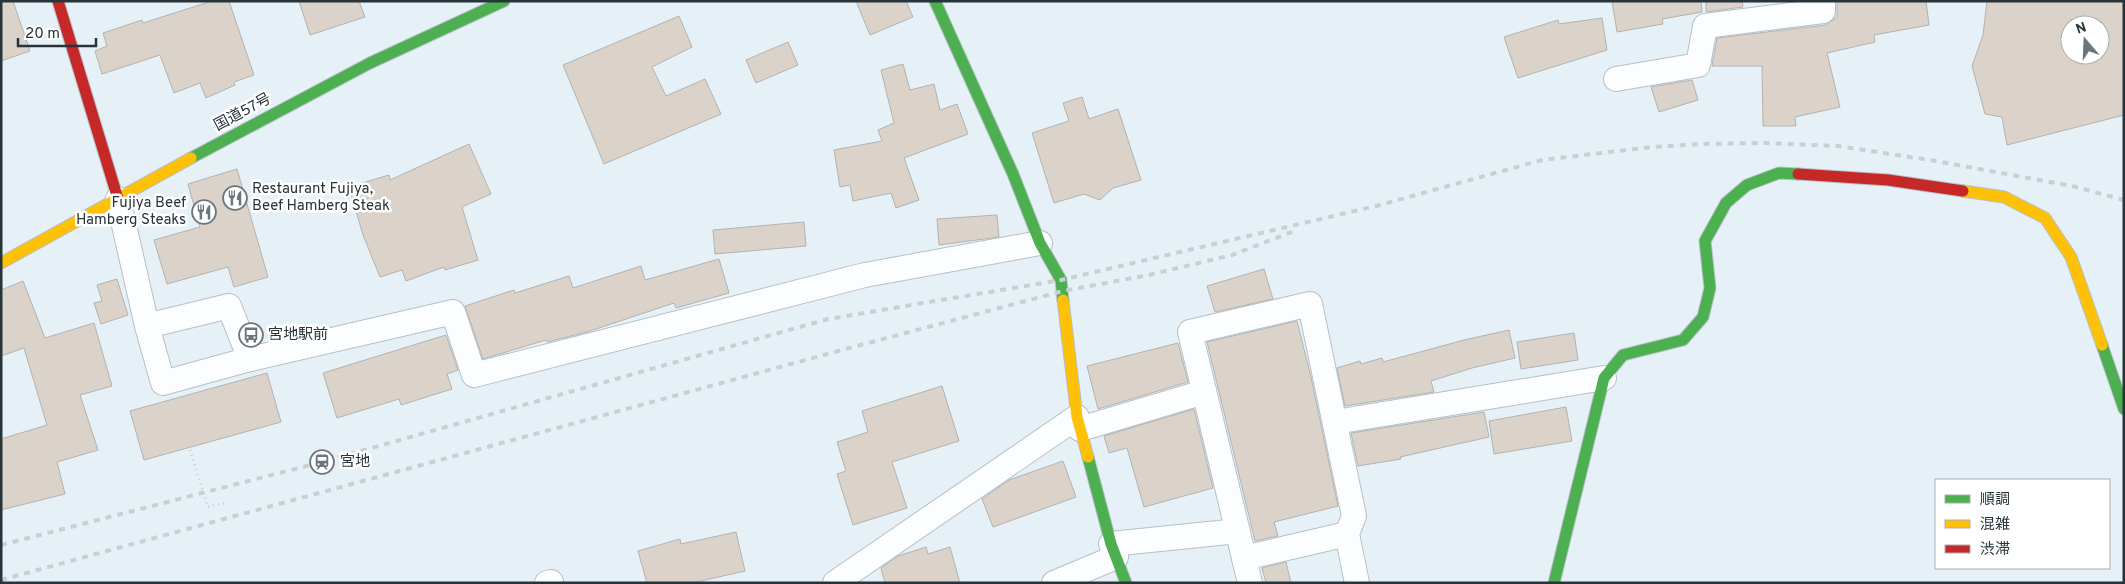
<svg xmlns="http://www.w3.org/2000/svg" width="2125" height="584" font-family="Overpass,'Noto Sans JP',sans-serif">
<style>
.building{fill:#dbd3c9;stroke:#b2b2b1;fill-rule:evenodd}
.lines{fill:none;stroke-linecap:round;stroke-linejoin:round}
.street-casing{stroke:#b6c0c6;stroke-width:26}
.fast-casing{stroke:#b6c0c6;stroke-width:13}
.slow-casing{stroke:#b6c0c6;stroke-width:13}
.jam-casing{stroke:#b6c0c6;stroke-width:13}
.path{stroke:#cbcfd3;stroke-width:3;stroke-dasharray:1 4;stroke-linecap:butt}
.street{stroke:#fbfdfe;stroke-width:24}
.fast{stroke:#4caf50;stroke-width:11}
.slow{stroke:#ffc107;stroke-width:11}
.jam{stroke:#c62828;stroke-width:11}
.rail{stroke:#cbcfd1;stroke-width:4;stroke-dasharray:6 6;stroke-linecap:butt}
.labels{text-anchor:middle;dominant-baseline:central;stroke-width:5;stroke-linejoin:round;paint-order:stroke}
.street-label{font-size:15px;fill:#27343a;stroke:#fff}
.poi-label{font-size:15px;fill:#27343a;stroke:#fff;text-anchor:start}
</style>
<rect width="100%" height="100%" fill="#e6f1f7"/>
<!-- building -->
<g class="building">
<polygon points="1,1 13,1 30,51 1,61"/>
<polygon points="212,1 229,1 254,75 234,82 235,85 206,98 200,83 174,93 160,55 102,74 95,51 107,46 103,33 142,20 143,23"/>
<polygon points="299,1 359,1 365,17 310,35"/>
<polygon points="856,1 906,1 913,17 870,35"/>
<polygon points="1612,1 1701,1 1702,12 1662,19 1663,24 1617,32"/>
<polygon points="1706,1 1742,1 1743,7 1706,12"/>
<polygon points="1837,1 1926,1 1929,25 1874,35 1875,42 1827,53 1840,107 1795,117 1796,126 1763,126 1762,66 1712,66 1717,38 1825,25 1837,17"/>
<path d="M1987 1H2124V115L2007 145 2002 117 1985 114 1972 66 1983 35ZM2070 25H2100V55H2070Z"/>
<polygon points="679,16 692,47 652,67 666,96 705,79 721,114 604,164 563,65"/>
<polygon points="1602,18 1607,50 1518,78 1504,37 1558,20 1559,24"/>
<polygon points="788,42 798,65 756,83 746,60"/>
<polygon points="903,64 910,90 934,84 940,110 957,104 968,134 904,158 919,200 896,208 891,193 853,201 850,185 840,187 834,150 882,141 878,130 894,123 881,70"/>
<polygon points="1692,80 1698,100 1659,112 1651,87"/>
<polygon points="1082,97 1089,119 1118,109 1141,180 1113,188 1100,200 1084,194 1054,203 1032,133 1069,121 1063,103"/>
<polygon points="469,144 491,194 462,207 478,260 445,270 444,267 406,281 402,270 380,277 363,235 349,187 389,175 390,180"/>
<polygon points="237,169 268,277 234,287 228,267 167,284 154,240 200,227 188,184"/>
<polygon points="997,215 999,237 939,245 937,219"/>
<polygon points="804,222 806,246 715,254 713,230"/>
<polygon points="719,259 729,293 676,308 674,303 587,332 547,342 546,340 483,359 465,306 514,290 515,293 569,276 573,288 641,266 645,280"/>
<polygon points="1264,269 1273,299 1215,312 1207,286"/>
<polygon points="117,279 128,315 101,324 94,303 102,301 97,285"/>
<polygon points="23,281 45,338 94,323 112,386 80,395 98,450 57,462 65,494 1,510 1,439 47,425 24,348 1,356 1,290"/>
<polygon points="1297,321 1311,377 1338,506 1274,522 1278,536 1255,541 1207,342"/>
<polygon points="1509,330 1515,358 1472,368 1431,381 1434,392 1345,406 1337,368 1360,361 1361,364 1382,358 1383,362 1464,340"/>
<polygon points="1574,333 1578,360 1521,369 1517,342"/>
<polygon points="446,335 458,370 447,374 452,389 401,405 399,399 337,418 323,373"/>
<polygon points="1178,343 1188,382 1098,409 1087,366"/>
<polygon points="267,373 281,422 144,460 130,411"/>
<polygon points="942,386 959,441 892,462 907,508 853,525 837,474 846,471 837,442 868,432 862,411"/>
<polygon points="1566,407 1572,441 1494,454 1489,421"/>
<polygon points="1194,409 1213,488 1144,507 1127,448 1109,453 1104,436"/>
<polygon points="1484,412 1489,437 1400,457 1401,459 1358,466 1351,433"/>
<polygon points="1063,461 1076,497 993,527 982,499 1009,480"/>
<polygon points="736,532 745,571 692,583 647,583 638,551 680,539 681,544"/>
<polygon points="926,547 928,554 950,547 960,583 885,583 881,568 898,556"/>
<polygon points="1286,562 1291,583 1266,583 1262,568"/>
</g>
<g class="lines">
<!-- street casing -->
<g class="street-casing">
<g id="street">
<polyline points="1616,79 1698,65 1705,26 1823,11 1823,1"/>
<polyline points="118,199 147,326 163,383 250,359 229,306 147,326"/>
<polyline points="250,359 453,312 474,375 865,275 1040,243"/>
<polyline points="1335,422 1604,378"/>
<polyline points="1080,429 1204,392"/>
<polyline points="1111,544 1238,531"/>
<polyline points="1244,558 1347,534"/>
<polyline points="547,583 551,582"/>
<polyline points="835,583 1077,417"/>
<polyline points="1054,583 1116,557"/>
<polyline points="1250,583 1190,332 1310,304 1354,516 1347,534 1357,583"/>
</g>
</g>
<!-- fast casing -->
<g class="fast-casing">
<g id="fast">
<polyline points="935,1 1013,174 1040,243 1061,280 1063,300"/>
<polyline points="191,158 370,63 504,1"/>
<polyline points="2102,345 2124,409"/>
<polyline points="1088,457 1111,544 1126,583"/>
<polyline points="1554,583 1604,378 1623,355 1683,340 1703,317 1710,288 1705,241 1726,203 1747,185 1779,173 1798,174"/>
</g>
</g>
<!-- slow casing -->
<g class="slow-casing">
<g id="slow">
<polyline points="1963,191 2004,197 2045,218 2071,257 2102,345"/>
<polyline points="1,263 191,158"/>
<polyline points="1063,300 1077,417 1088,457"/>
</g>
</g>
<!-- jam casing -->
<g class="jam-casing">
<g id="jam">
<polyline points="58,1 118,199"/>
<polyline points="1798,174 1888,180 1963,191"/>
</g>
</g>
<!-- path -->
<polyline class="path" points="190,450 208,507 225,503"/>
<!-- street -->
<use href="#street" class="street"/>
<!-- fast -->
<use href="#fast" class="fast"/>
<!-- slow -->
<use href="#slow" class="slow"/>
<!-- jam -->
<use href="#jam" class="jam"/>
<!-- rail -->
<g class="rail">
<polyline points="1,545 322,462 828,319 1061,280 1376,206 1542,160 1652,147 1700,144 1763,143 1838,146 1936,161 2072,186 2124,200"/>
<polyline points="1,580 842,350 1063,291 1149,275 1232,255 1297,230"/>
</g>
</g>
<!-- icons -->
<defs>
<g id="restaurant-ring" transform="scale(1.25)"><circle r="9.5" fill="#fff" stroke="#6a767c" stroke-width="1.5"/><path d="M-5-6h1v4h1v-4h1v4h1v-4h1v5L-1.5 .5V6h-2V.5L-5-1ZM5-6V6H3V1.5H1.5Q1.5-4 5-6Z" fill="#6a767c"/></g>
<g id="bus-ring" transform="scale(1.25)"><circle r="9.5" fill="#fff" stroke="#6a767c" stroke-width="1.5"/><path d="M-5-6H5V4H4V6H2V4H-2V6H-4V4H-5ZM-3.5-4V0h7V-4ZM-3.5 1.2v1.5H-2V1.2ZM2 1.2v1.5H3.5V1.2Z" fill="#6a767c"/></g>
<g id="station-ring" transform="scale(1.25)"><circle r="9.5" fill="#fff" stroke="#6a767c" stroke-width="1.5"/><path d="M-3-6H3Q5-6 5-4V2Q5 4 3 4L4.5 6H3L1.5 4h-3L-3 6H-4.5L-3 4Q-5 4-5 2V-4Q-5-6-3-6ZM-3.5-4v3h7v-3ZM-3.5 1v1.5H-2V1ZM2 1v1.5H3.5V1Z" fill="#6a767c"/></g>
</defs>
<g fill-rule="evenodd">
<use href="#restaurant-ring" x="235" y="198"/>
<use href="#restaurant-ring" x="204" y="212"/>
<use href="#bus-ring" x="251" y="335"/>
<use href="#station-ring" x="322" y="462"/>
</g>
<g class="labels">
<!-- street labels -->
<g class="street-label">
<text transform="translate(243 113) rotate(-28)">国道57号</text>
</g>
<!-- poi labels -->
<g class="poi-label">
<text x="252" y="189">Restaurant Fujiya,<tspan x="252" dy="17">Beef Hamberg Steak</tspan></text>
<text x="186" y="203" text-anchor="end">Fujiya Beef<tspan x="186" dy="17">Hamberg Steaks</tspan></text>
<text x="268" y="335">宮地駅前</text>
<text x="340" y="462">宮地</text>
</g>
</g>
<!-- border -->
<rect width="2125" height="584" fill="none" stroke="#27343a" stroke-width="5"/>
<!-- legend -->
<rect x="1935" y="479" width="175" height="90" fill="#ffffff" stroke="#a9aeb0"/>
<rect x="1945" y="495" width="25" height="8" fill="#4caf50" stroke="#a9aeb0"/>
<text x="1980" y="504" font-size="15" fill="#27343a">順調</text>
<rect x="1945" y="520" width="25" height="8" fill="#ffc107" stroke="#a9aeb0"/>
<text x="1980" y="529" font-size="15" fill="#27343a">混雑</text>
<rect x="1945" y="545" width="25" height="8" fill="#c62828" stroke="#a9aeb0"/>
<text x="1980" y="554" font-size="15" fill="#27343a">渋滞</text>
<!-- north arrow -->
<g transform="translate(2085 40) rotate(341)"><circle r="24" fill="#ffffff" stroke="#a9aeb0"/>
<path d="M0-4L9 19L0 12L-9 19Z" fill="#6a767c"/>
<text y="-8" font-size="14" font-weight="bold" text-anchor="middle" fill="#27343a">N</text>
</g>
<!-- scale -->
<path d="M18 38v8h78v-8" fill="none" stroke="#27343a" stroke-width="2.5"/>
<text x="25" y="38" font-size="15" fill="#27343a" stroke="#ffffff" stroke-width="4" paint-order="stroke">20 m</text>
</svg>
